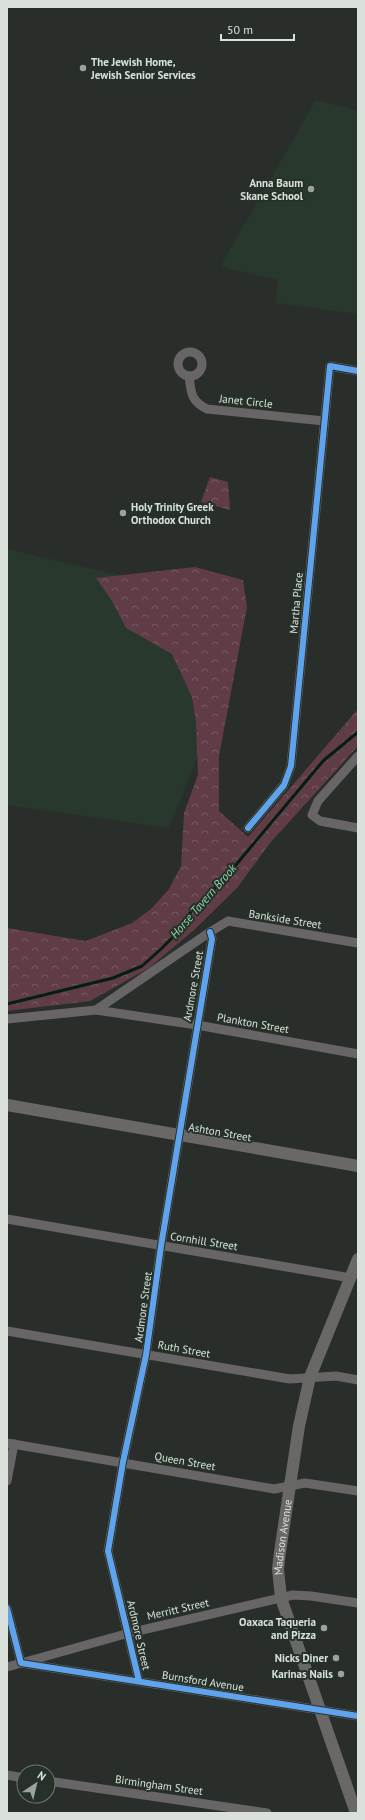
<svg xmlns="http://www.w3.org/2000/svg" width="365" height="1820" font-family="'PT Sans',sans-serif">
<style>
.built{fill:#28382d}
.forest{fill:url(#forest-crowns)}
.lines{fill:none;stroke-linecap:round;stroke-linejoin:round}
.stream{stroke:#041f0e;stroke-width:3}
.minor{stroke:#676566;stroke-width:9}
.secondary{stroke:#696867;stroke-width:12}
.cycleway-casing{stroke:#26312a;stroke-width:8}
.cycleway{stroke:#60a3ed;stroke-width:6}
.poi-dot{fill:#9ca29d;stroke:#26312a;stroke-width:1.5}
.labels{text-anchor:middle;dominant-baseline:central;stroke-width:4;stroke-linejoin:round;paint-order:stroke}
.poi-label{font-size:11px;font-weight:bold;fill:#dae1db;stroke:#26312a;text-anchor:end}
.street-label{font-size:11px;fill:#dae1db;stroke:#26312a}
.water-label{font-size:12px;font-style:italic;fill:#8fd5a5;stroke:#26312a}
</style>
<defs>
<pattern id="forest-crowns" width="20" height="18" patternUnits="userSpaceOnUse"><rect width="20" height="18" fill="#603c47"/><path d="M2 6a3 3 0 1 1 6 0M12 15a3 3 0 1 1 6 0" fill="none" stroke="#765861"/></pattern>
</defs>
<rect width="100%" height="100%" fill="#292e2b"/>
<!-- built -->
<g class="built">
<polygon points="316,100 358,111 358,314 275,303 278,280 220,267"/>
<polygon points="7,549 233,602 218,706 169,828 7,805"/>
</g>
<!-- forest -->
<g class="forest">
<polygon points="210,477 228,482 230,510 201,502"/>
<polygon points="195,567 243,580 247,607 219,756 219,811 248,837 358,709 358,746 270,843 237,888 195,929 149,968 90,1001 7,1011 7,928 86,941 132,923 151,909 169,889 181,866 184,813 198,775 196,722 192,697 172,654 126,628 112,601 96,578"/>
</g>
<g class="lines">
<!-- stream -->
<polyline class="stream" points="7,1004 113,978 142,966 161,949 180,930 192,910 224,879 323,761 358,732"/>
<!-- minor -->
<g class="minor">
<circle cx="190" cy="364" r="12"/>
<path d="M189 376C191 393 191 401 207 409L324 421"/>
<polyline points="358,756 318,801 312,815 320,821 358,828"/>
<polyline points="248,828 284,785 291,766 330,366 358,371"/>
<polyline points="96,1010 197,1025 358,1054"/>
<polyline points="7,1019 96,1010 210,932 228,921 358,943"/>
<polyline points="7,1219 351,1278"/>
<polyline points="7,1331 290,1379 336,1376 358,1380"/>
<polyline points="7,1443 274,1489 305,1483 358,1491"/>
<polyline points="7,1481 14,1444"/>
<polyline points="7,1608 21,1663 358,1716"/>
<polyline points="7,1667 129,1633 293,1595 311,1596 358,1603"/>
<polyline points="139,1681 108,1551 123,1462 146,1355 161,1246 212,939 210,932"/>
<polyline points="7,1775 24,1778"/>
<polyline points="48,1781 267,1813"/>
</g>
<!-- secondary -->
<g class="secondary">
<polyline points="7,1105 358,1166"/>
<path id="s1" d="M356 1813 281 1598 278 1569 280 1552 299 1426 310 1377 358 1259"/>
</g>
<!-- cycleway casing -->
<g class="cycleway-casing">
<g id="cycleway">
<polyline points="248,828 284,785 291,766 330,366 358,371"/>
<polyline points="7,1608 21,1663 358,1716"/>
<polyline points="139,1681 108,1551 123,1462 146,1355 161,1246 212,939 210,932"/>
</g>
</g>
<!-- cycleway -->
<use href="#cycleway" class="cycleway"/>
</g>
<!-- markers -->
<g class="poi-dot">
<circle cx="83" cy="68" r="4"/>
<circle cx="311" cy="189" r="4"/>
<circle cx="123" cy="513" r="4"/>
<circle cx="324" cy="1628" r="4"/>
<circle cx="336" cy="1658" r="4"/>
<circle cx="341" cy="1674" r="4"/>
</g>
<g class="labels">
<!-- poi labels -->
<g class="poi-label">
<text x="91" y="62" text-anchor="start">The Jewish Home,<tspan x="91" dy="13">Jewish Senior Services</tspan></text>
<text x="303" y="183">Anna Baum<tspan x="303" dy="13">Skane School</tspan></text>
<text x="131" y="507" text-anchor="start">Holy Trinity Greek<tspan x="131" dy="13">Orthodox Church</tspan></text>
<text x="316" y="1622">Oaxaca Taqueria<tspan x="316" dy="13">and Pizza</tspan></text>
<text x="328" y="1658">Nicks Diner</text>
<text x="333" y="1674">Karinas Nails</text>
</g>
<!-- street labels -->
<g class="street-label">
<text transform="translate(246 401) rotate(6)">Janet Circle</text>
<text transform="translate(296 603) rotate(-85)">Martha Place</text>
<text transform="translate(285 919) rotate(9)">Bankside Street</text>
<text transform="translate(193 986) rotate(-80)">Ardmore Street</text>
<text transform="translate(253 1023) rotate(10)">Plankton Street</text>
<text transform="translate(220 1132) rotate(10)">Ashton Street</text>
<text transform="translate(204 1241) rotate(9)">Cornhill Street</text>
<text transform="translate(143 1307) rotate(-82)">Ardmore Street</text>
<text transform="translate(184 1349) rotate(10)">Ruth Street</text>
<text transform="translate(185 1461) rotate(10)">Queen Street</text>
<text stroke="none"><textPath href="#s1" startOffset="289">Madison Avenue</textPath></text>
<text transform="translate(178 1609) rotate(-13)">Merritt Street</text>
<text transform="translate(139 1635) rotate(77)">Ardmore Street</text>
<text transform="translate(203 1681) rotate(9)">Burnsford Avenue</text>
<text transform="translate(159 1785) rotate(8)">Birmingham Street</text>
</g>
<!-- water labels -->
<g class="water-label">
<text transform="translate(203 901) rotate(-49)">Horse Tavern Brook</text>
</g>
</g>
<!-- border -->
<rect width="365" height="1820" fill="none" stroke="#dae1db" stroke-width="16"/>
<!-- north arrow -->
<g transform="translate(36 1784) rotate(35)"><circle r="19" fill="#26312a" stroke="#6e7771"/>
<path d="M0-3L7 15L0 10L-7 15Z" fill="#9ca29d"/>
<text y="-6" font-size="11" font-weight="bold" text-anchor="middle" fill="#dae1db">N</text>
</g>
<!-- scale -->
<path d="M221 34v6h73v-6" fill="none" stroke="#dae1db" stroke-width="2"/>
<text x="227" y="34" font-size="12" fill="#dae1db" stroke="#26312a" stroke-width="3" paint-order="stroke">50 m</text>
</svg>
